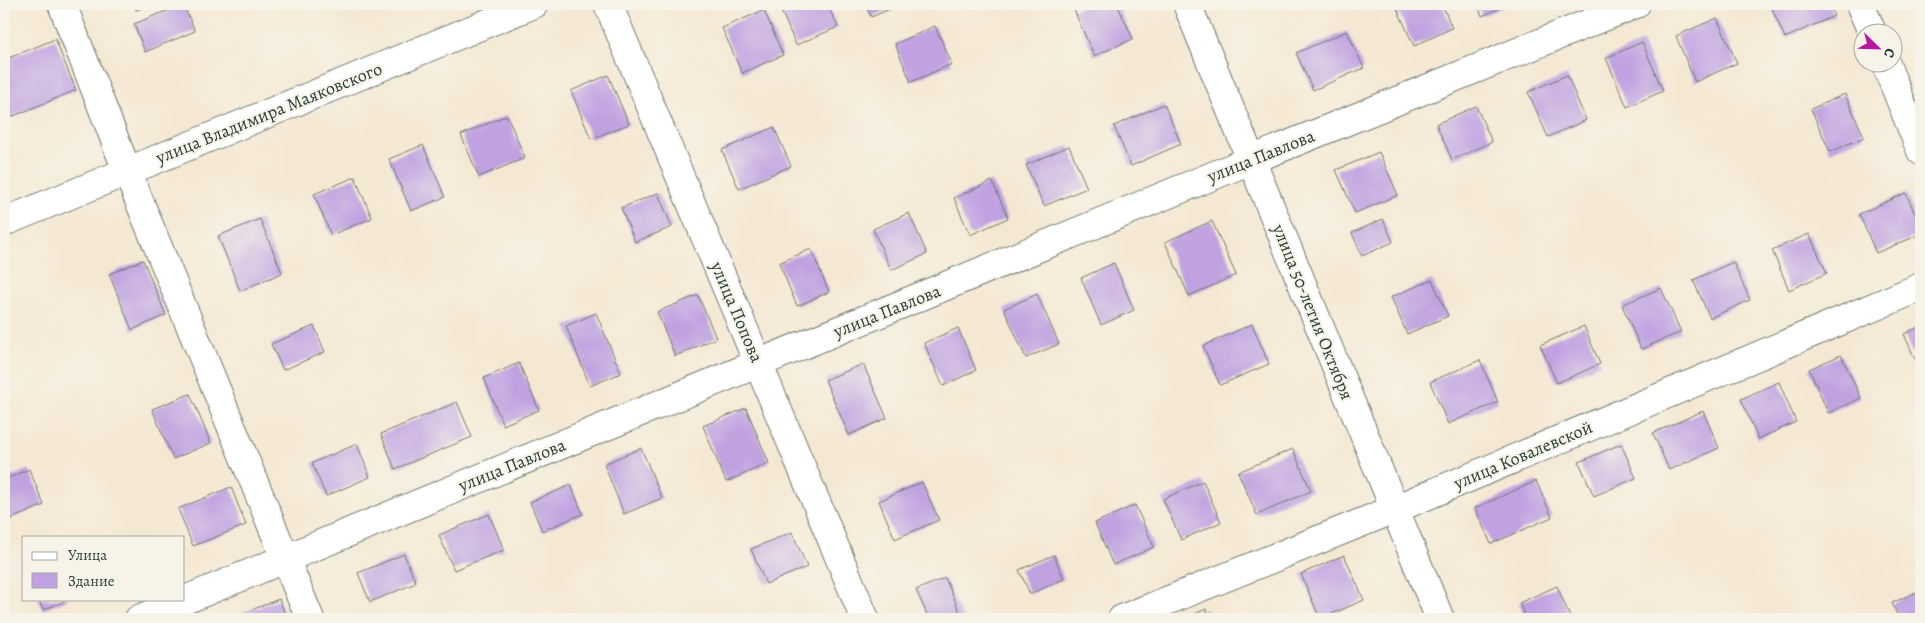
<svg xmlns="http://www.w3.org/2000/svg" width="1925" height="623" font-family="Alegreya,serif">
<style>
.building{fill:#c0a2e1}
.lines{fill:none;stroke-linecap:round;stroke-linejoin:round}
.minor-casing{stroke:#6a796c;stroke-width:30}
.minor{stroke:#fff;stroke-width:28}
.labels{text-anchor:middle;dominant-baseline:central;stroke-width:4.5;stroke-linejoin:round;paint-order:stroke}
.street-label{font-size:18px;fill:#1f3d34;stroke:#f7f3e8}
</style>
<rect width="100%" height="100%" fill="#f7f3e8"/>
<filter id="ink" filterUnits="userSpaceOnUse"><feTurbulence type="fractalNoise" baseFrequency=".02" numOctaves="2"/><feDisplacementMap in="SourceGraphic" scale="10" xChannelSelector="R" yChannelSelector="G"/><feConvolveMatrix kernelMatrix="1 2 1 2 8 2 1 2 1" color-interpolation-filters="sRGB"/></filter>
<filter id="wash" filterUnits="userSpaceOnUse"><feTurbulence type="fractalNoise" baseFrequency=".0096" numOctaves="4" result="noise"/><feDisplacementMap in="SourceGraphic" scale="20" xChannelSelector="R" yChannelSelector="G"/><feGaussianBlur stdDeviation="1.12" result="paint"/><feColorMatrix in="noise" values="0 0 0 0 0 0 0 0 0 0 0 0 0 0 0 0 0 1.4 0 .05"/><feComposite in="paint" operator="in"/></filter>
<g filter="url(#wash)">
<rect width="100%" height="100%" fill="#f5e8d3"/>
<g id="blocks">
<!-- building -->
<g class="building">
<polygon points="134,4 153,4 136,10"/>
<polygon points="183,4 195,31 145,52 134,24"/>
<polygon points="778,4 827,4 838,27 796,45"/>
<polygon points="865,4 902,4 871,17"/>
<polygon points="1088,4 1117,4 1133,39 1094,56 1074,10"/>
<polygon points="1395,4 1442,4 1452,28 1414,46"/>
<polygon points="1477,4 1510,4 1482,16"/>
<polygon points="1770,4 1829,4 1834,16 1785,38"/>
<polygon points="764,10 783,55 742,73 722,28"/>
<polygon points="1717,18 1737,63 1695,82 1676,36"/>
<polygon points="935,26 952,64 911,82 895,44"/>
<polygon points="1347,31 1364,68 1313,90 1296,53"/>
<polygon points="55,39 76,90 4,120 4,60"/>
<polygon points="1642,42 1663,91 1627,107 1606,58"/>
<polygon points="608,75 629,124 591,139 571,91"/>
<polygon points="1567,75 1586,120 1548,137 1528,92"/>
<polygon points="1845,94 1864,137 1830,152 1811,109"/>
<polygon points="1164,104 1181,144 1131,166 1114,126"/>
<polygon points="1476,106 1492,142 1452,160 1436,124"/>
<polygon points="507,115 525,158 479,177 461,135"/>
<polygon points="774,127 791,166 739,189 722,150"/>
<polygon points="423,145 445,197 411,211 389,159"/>
<polygon points="1069,146 1087,188 1044,206 1026,165"/>
<polygon points="1379,152 1398,195 1355,213 1336,170"/>
<polygon points="355,177 372,218 331,235 314,194"/>
<polygon points="992,181 1008,218 970,235 954,198"/>
<polygon points="658,193 672,227 635,242 621,208"/>
<polygon points="1906,193 1921,228 1921,234 1876,253 1859,214"/>
<polygon points="909,213 927,254 891,270 873,229"/>
<polygon points="260,219 282,273 240,291 218,236"/>
<polygon points="1383,219 1393,242 1362,256 1352,233"/>
<polygon points="1212,221 1236,275 1189,296 1165,242"/>
<polygon points="1809,234 1827,273 1789,290 1772,250"/>
<polygon points="811,249 829,292 797,306 779,263"/>
<polygon points="143,260 166,315 132,330 109,274"/>
<polygon points="1733,262 1750,300 1710,318 1693,280"/>
<polygon points="1114,263 1134,310 1101,325 1081,278"/>
<polygon points="1432,280 1448,316 1407,334 1391,297"/>
<polygon points="1661,288 1681,332 1641,349 1622,305"/>
<polygon points="1037,294 1059,344 1026,358 1004,309"/>
<polygon points="698,295 716,338 675,356 657,312"/>
<polygon points="596,313 621,373 590,386 566,326"/>
<polygon points="1252,324 1269,364 1220,385 1203,346"/>
<polygon points="314,326 325,352 283,370 271,344"/>
<polygon points="1584,326 1600,364 1557,383 1540,345"/>
<polygon points="1921,326 1921,373 1904,334"/>
<polygon points="958,328 976,370 943,386 924,343"/>
<polygon points="1841,355 1861,398 1828,413 1809,369"/>
<polygon points="1480,360 1498,402 1448,424 1430,382"/>
<polygon points="519,363 539,410 503,425 484,378"/>
<polygon points="863,364 887,418 849,435 825,380"/>
<polygon points="1779,382 1796,422 1758,439 1741,399"/>
<polygon points="190,394 211,443 173,459 152,409"/>
<polygon points="457,402 472,437 395,469 381,434"/>
<polygon points="746,408 769,463 726,482 703,426"/>
<polygon points="1703,411 1719,448 1669,470 1653,433"/>
<polygon points="357,444 370,477 326,496 312,463"/>
<polygon points="1621,444 1636,478 1594,496 1579,462"/>
<polygon points="641,448 662,498 624,514 604,464"/>
<polygon points="1293,449 1311,491 1257,515 1238,472"/>
<polygon points="29,469 44,505 9,520 4,508 4,480"/>
<polygon points="1203,481 1221,522 1181,540 1163,499"/>
<polygon points="1536,481 1552,517 1491,544 1475,508"/>
<polygon points="922,482 939,520 895,539 879,501"/>
<polygon points="571,485 583,514 542,531 530,502"/>
<polygon points="231,487 246,525 193,546 178,509"/>
<polygon points="1135,505 1154,547 1113,565 1095,523"/>
<polygon points="489,514 504,550 454,570 439,535"/>
<polygon points="792,532 807,567 766,584 751,549"/>
<polygon points="404,554 416,583 370,602 358,573"/>
<polygon points="1054,555 1064,579 1030,594 1019,570"/>
<polygon points="1344,555 1364,600 1320,619 1301,574"/>
<polygon points="945,578 963,619 929,619 916,590"/>
<polygon points="1557,586 1571,619 1526,619 1519,603"/>
<polygon points="1921,590 1921,619 1899,619 1892,603"/>
<polygon points="38,599 70,599 43,610"/>
<polygon points="279,599 287,619 229,619"/>
<polygon points="1206,609 1210,619 1183,619"/>
<polygon points="1860,613 1863,619 1847,619"/>
</g>
</g>
</g>
<g filter="url(#ink)">
<use href="#blocks" fill-opacity="0" stroke="#6a796c" stroke-width="1"/>
<g class="lines">
<!-- minor casing -->
<g class="minor-casing">
<g id="minor">
<polyline points="62,4 127,171 310,619"/>
<polyline points="608,4 865,619"/>
<polyline points="1187,4 1440,619"/>
<polyline points="1860,4 1872,32"/>
<polyline points="1885,62 1921,151"/>
<polyline points="4,222 534,4"/>
<polyline points="139,619 1251,160 1636,4"/>
<polyline points="1122,619 1395,509 1921,287"/>
</g>
</g>
<!-- minor -->
<use href="#minor" class="minor"/>
</g>
</g>
<g class="labels">
<!-- street labels -->
<g class="street-label">
<text transform="translate(269 113) rotate(-22)">улица Владимира Маяковского</text>
<text transform="translate(1261 156) rotate(-22)">улица Павлова</text>
<text transform="translate(887 311) rotate(-22)">улица Павлова</text>
<text transform="translate(737 312) rotate(67)">улица Попова</text>
<text transform="translate(1313 312) rotate(68)">улица 50-летия Октября</text>
<text transform="translate(1523 455) rotate(-23)">улица Ковалевской</text>
<text transform="translate(512 465) rotate(-22)">улица Павлова</text>
</g>
</g>
<!-- margin -->
<rect width="1925" height="623" fill="none" stroke="#f7f3e8" stroke-width="20"/>
<!-- legend -->
<rect x="22" y="536" width="162" height="65" fill="#f7f3e8" stroke="#a1aaa0"/>
<rect x="32" y="552" width="25" height="8" fill="#ffffff" stroke="#a1aaa0"/>
<text x="68" y="560" font-size="15" fill="#1f3d34">Улица</text>
<rect x="32" y="573" width="25" height="15" fill="#c0a2e1" stroke="#a1aaa0"/>
<text x="68" y="586" font-size="15" fill="#1f3d34">Здание</text>
<!-- north arrow -->
<g transform="translate(1878 48) rotate(113)"><circle r="24" fill="#f7f3e8" stroke="#a1aaa0"/>
<path d="M0-4L9 19L0 12L-9 19Z" fill="#b5179e"/>
<text y="-8" font-size="14" font-weight="bold" text-anchor="middle" fill="#1f3d34">С</text>
</g>
</svg>
